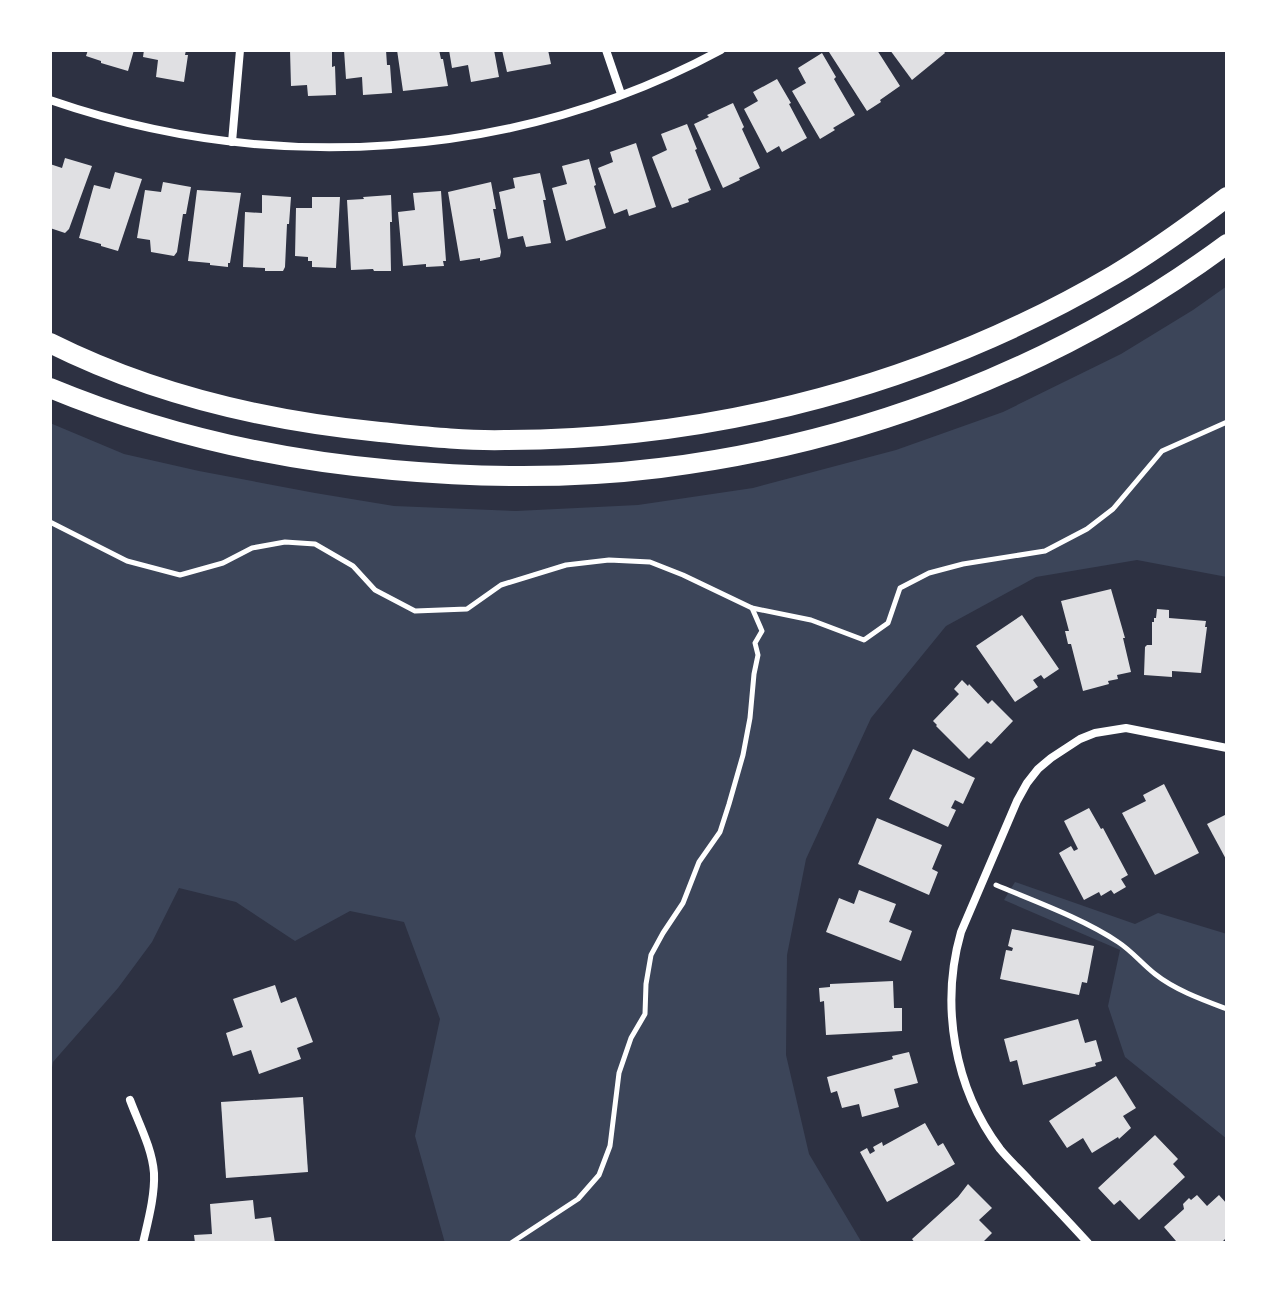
<svg xmlns="http://www.w3.org/2000/svg" width="1277" height="1293" font-family="Karla,sans-serif">
<style>
.green{fill:#3c4559}
.building{fill:#e0e0e3}
.lines{fill:none;stroke-linecap:round;stroke-linejoin:round}
.path{stroke:#fff;stroke-width:5}
.minor{stroke:#fff;stroke-width:8}
.primary{stroke:#fff;stroke-width:20}
</style>
<rect width="100%" height="100%" fill="#2d3142"/>
<!-- green -->
<g class="green">
<polygon points="1227,286 1227,577 1137,560 1036,577 946,626 871,718 806,859 787,955 786,1055 809,1154 862,1243 445,1243 415,1136 440,1019 404,922 350,911 295,941 236,902 179,888 152,942 118,988 53,1062 50,1078 50,423 124,454 199,471 315,493 394,506 516,511 638,505 753,488 896,450 1003,412 1121,354 1193,310"/>
<polygon points="1015,882 1135,924 1158,913 1227,934 1227,1139 1125,1057 1108,1006 1120,950 1004,900"/>
</g>
<!-- building -->
<g class="building">
<polygon points="88,50 134,50 128,71 101,63 101,61 86,56"/>
<polygon points="144,50 186,50 185,55 188,55 184,82 156,77 158,60 143,57"/>
<polygon points="290,50 332,50 332,67 335,66 336,95 308,96 307,85 291,86"/>
<polygon points="344,50 386,50 387,65 390,65 392,93 363,95 362,77 346,79"/>
<polygon points="397,50 439,50 441,59 443,59 448,86 403,91"/>
<polygon points="449,50 494,50 499,77 471,82 468,65 452,68"/>
<polygon points="502,50 548,50 551,64 507,72"/>
<polygon points="832,50 877,50 900,86 880,100 881,102 867,111 829,52"/>
<polygon points="890,50 943,50 945,53 912,80"/>
<polygon points="822,53 836,77 834,79 855,115 833,128 835,130 820,139 792,91 806,83 798,68"/>
<polygon points="777,79 791,103 789,104 807,138 782,152 779,146 767,153 744,109 758,101 753,92"/>
<polygon points="733,103 744,127 742,129 760,168 739,178 740,180 723,188 694,124 709,117 707,115"/>
<polygon points="687,124 697,149 695,150 711,190 688,199 689,202 672,208 652,157 667,150 661,134"/>
<polygon points="636,143 656,207 629,216 627,209 614,214 598,168 613,162 610,152"/>
<polygon points="65,158 92,166 69,229 65,233 50,228 50,164 62,168"/>
<polygon points="589,159 596,185 594,186 606,228 566,241 552,188 567,184 562,166"/>
<polygon points="115,172 142,179 118,251 101,246 101,244 79,238 94,185 110,189"/>
<polygon points="540,173 546,200 543,200 551,243 526,247 523,236 508,239 499,192 515,188 513,178"/>
<polygon points="163,182 191,187 186,214 183,214 177,252 174,256 151,252 150,240 137,238 145,190 161,192"/>
<polygon points="491,182 496,209 493,209 501,252 500,257 480,261 480,258 460,261 448,192"/>
<polygon points="197,190 241,193 230,263 228,263 228,267 210,265 210,263 188,261"/>
<polygon points="441,191 446,261 443,261 444,266 426,267 426,264 403,266 398,212 415,210 413,193"/>
<polygon points="262,195 291,197 289,224 287,224 285,267 283,271 265,271 265,268 243,267 245,212 262,213"/>
<polygon points="391,195 392,222 390,222 391,271 374,271 373,269 351,270 347,200 364,199 363,197"/>
<polygon points="312,197 340,197 336,268 312,267 312,261 308,261 308,257 295,256 296,208 312,208"/>
<polygon points="1111,589 1125,638 1123,638 1131,672 1117,675 1118,679 1108,681 1109,684 1083,691 1071,644 1068,644 1065,631 1069,631 1061,601"/>
<polygon points="1157,609 1169,610 1169,618 1206,621 1205,627 1207,627 1201,673 1172,671 1172,677 1144,675 1145,647 1147,645 1152,645 1152,622 1154,622 1154,618 1156,618"/>
<polygon points="1022,615 1059,669 1044,679 1041,675 1033,680 1038,687 1015,702 976,646"/>
<polygon points="962,680 968,686 969,684 988,704 992,700 1013,721 991,744 987,741 969,759 936,726 937,725 933,721 959,694 954,689"/>
<polygon points="913,749 975,778 963,804 955,800 951,808 956,810 948,827 889,799"/>
<polygon points="1164,784 1199,853 1155,875 1122,813 1146,801 1143,795"/>
<polygon points="1089,808 1101,829 1103,828 1128,875 1121,879 1126,887 1114,894 1111,890 1101,896 1099,892 1084,900 1059,853 1071,846 1074,851 1078,849 1064,821"/>
<polygon points="1227,814 1227,861 1207,824"/>
<polygon points="877,818 942,845 932,869 938,872 929,895 858,864"/>
<polygon points="859,890 896,904 889,922 912,931 901,961 826,932 839,898 854,904"/>
<polygon points="1012,929 1094,946 1087,983 1082,982 1079,995 1000,979 1006,950 1012,951 1013,948 1008,946"/>
<polygon points="893,981 894,1008 902,1008 902,1031 826,1035 824,1001 820,1002 819,988 830,987 830,984"/>
<polygon points="275,985 281,1003 296,997 313,1042 297,1048 301,1059 259,1074 251,1050 233,1056 226,1033 243,1027 233,999"/>
<polygon points="1078,1019 1085,1043 1096,1040 1102,1061 1095,1063 1096,1066 1023,1085 1017,1060 1010,1062 1004,1039"/>
<polygon points="909,1052 918,1083 894,1089 899,1107 862,1117 859,1104 842,1108 837,1091 831,1093 827,1077 893,1059 892,1056"/>
<polygon points="1116,1076 1136,1108 1123,1116 1131,1128 1119,1139 1118,1137 1092,1153 1083,1138 1067,1148 1049,1121"/>
<polygon points="303,1097 308,1172 226,1178 221,1102"/>
<polygon points="925,1123 938,1146 943,1143 955,1164 887,1202 860,1152 867,1148 870,1154 875,1151 873,1147 882,1142 883,1146"/>
<polygon points="1155,1135 1178,1159 1173,1164 1185,1177 1139,1220 1120,1200 1114,1205 1098,1188"/>
<polygon points="968,1184 992,1208 979,1220 992,1233 982,1243 915,1243 912,1239 958,1197"/>
<polygon points="1197,1195 1207,1206 1219,1195 1227,1204 1227,1237 1221,1243 1173,1243 1176,1241 1164,1227 1184,1209 1183,1204 1189,1198 1191,1200"/>
<polygon points="253,1200 255,1219 271,1217 275,1243 195,1243 194,1235 212,1234 210,1204"/>
</g>
<g class="lines">
<!-- path -->
<g class="path">
<polyline points="50,522 127,561 180,575 223,563 252,548 285,542 315,544 353,566 375,590 415,611 467,609 501,585 566,565 609,560 650,562 683,575 752,608 811,620 864,640 888,623 900,588 929,573 963,564 1045,551 1087,529 1113,509 1162,451 1227,422"/>
<path d="M996 885C1034 901 1084 919 1118 942 1132 951 1142 964 1155 974 1175 990 1203 1000 1227 1009"/>
<polyline points="511,1243 578,1199 599,1175 610,1146 619,1073 631,1038 645,1014 646,984 651,955 663,933 683,903 699,862 720,832 729,804 743,755 750,718 754,674 758,655 755,643 762,631 752,608"/>
</g>
<!-- minor -->
<g class="minor">
<polyline points="606,50 621,94"/>
<path d="M50 100C270 176 515 161 721 50"/>
<polyline points="232,142 240,50"/>
<path d="M130 1100C139 1124 152 1148 154 1173 155 1196 148 1221 143 1243"/>
<path d="M1088 1243C1069 1222 1049 1201 1029 1180 1020 1170 1009 1160 1000 1149 954 1088 940 1005 961 932L1017 801 1027 783 1038 769 1051 758 1080 739 1095 733 1126 728 1227 748"/>
</g>
<!-- primary -->
<g class="primary">
<path d="M50 343C152 394 267 421 380 432 421 436 464 441 505 440 718 440 930 383 1114 275 1153 252 1190 225 1227 197"/>
<path d="M50 388C159 433 276 460 393 470 482 478 572 479 660 468 863 443 1062 366 1227 244"/>
</g>
</g>
<!-- border -->
<rect width="1277" height="1293" fill="none" stroke="#ffffff" stroke-width="104"/>
</svg>
